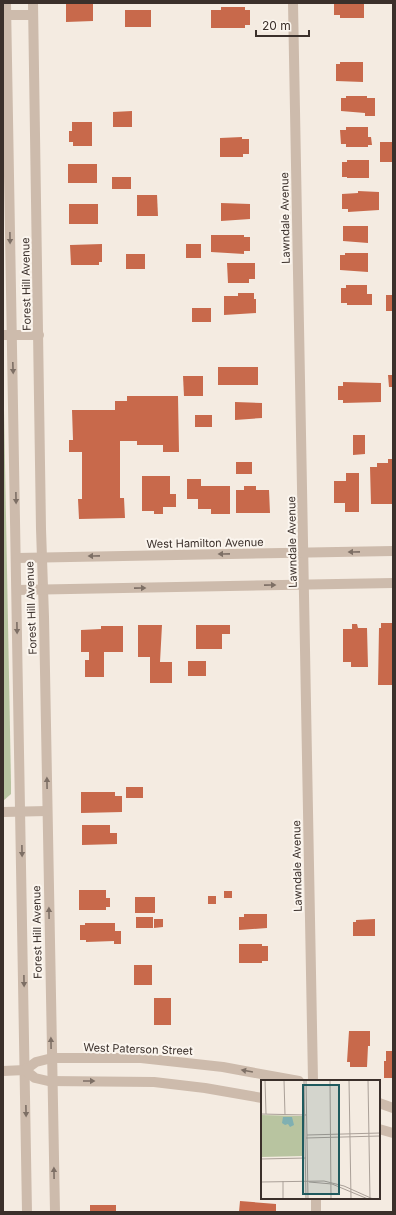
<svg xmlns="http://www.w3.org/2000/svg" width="396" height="1215" font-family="Inter,sans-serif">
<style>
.green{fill:#b8c4a0}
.building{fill:#c8694b}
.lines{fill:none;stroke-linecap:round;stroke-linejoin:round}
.street{stroke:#cdbbac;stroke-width:10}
.oneway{fill:#7d6f65}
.labels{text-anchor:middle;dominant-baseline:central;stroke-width:4;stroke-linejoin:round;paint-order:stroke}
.street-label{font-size:11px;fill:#3b302b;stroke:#fbf5ee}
.inset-road{fill:none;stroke:#aaa098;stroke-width:1}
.view{fill:#1f5a5e;fill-opacity:0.15;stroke:#1f5a5e;stroke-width:2}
.inset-edge{fill:none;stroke:#3b302b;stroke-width:2}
</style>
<rect width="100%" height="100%" fill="#f4ebe1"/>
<!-- green -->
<polygon class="green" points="3,356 11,783 11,794 3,801"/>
<!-- building -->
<g class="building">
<polygon points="66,3 93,3 93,21 66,22"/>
<polygon points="334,3 364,3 364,18 340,18 340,15 334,15"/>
<polygon points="221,7 245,7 245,10 250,10 250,25 245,25 245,28 211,28 211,10 221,10"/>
<rect x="125" y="10" width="26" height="17"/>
<polygon points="340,62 363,62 363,82 336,81 336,64 340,64"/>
<polygon points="346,96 367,96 367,98 375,98 375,116 365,116 365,113 341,111 341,98 346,98"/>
<polygon points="132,111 132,127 113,127 113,112"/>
<polygon points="72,122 92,122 92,146 73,146 73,142 69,142 69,131 72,131"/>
<polygon points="346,127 368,127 368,137 371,137 372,145 368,145 368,147 346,147 346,144 341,144 340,130 346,130"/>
<polygon points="242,137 242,139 249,139 249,154 243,154 243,157 220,157 220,138"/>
<rect x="380" y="142" width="13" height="20"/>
<polygon points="347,160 369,160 369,178 347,178 347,177 342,177 342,162 347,162"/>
<rect x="68" y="164" width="29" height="19"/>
<rect x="112" y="177" width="19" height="12"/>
<polygon points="358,191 379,192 379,210 348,212 348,209 342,209 342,194 358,193"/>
<polygon points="137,195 157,195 158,216 137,216"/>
<polygon points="221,203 250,204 250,219 221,221"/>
<rect x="69" y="204" width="29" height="20"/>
<polygon points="343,226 368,226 368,243 343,241"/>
<polygon points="211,235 244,235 244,237 250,237 250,251 244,251 244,254 211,252"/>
<polygon points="102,244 102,262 99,262 99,265 71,265 70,245"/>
<rect x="186" y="244" width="15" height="14"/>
<polygon points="345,253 368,253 368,272 340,270 340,255 345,255"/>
<rect x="126" y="254" width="19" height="15"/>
<polygon points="227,263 255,263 255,279 249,279 249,283 228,283"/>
<polygon points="346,285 367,285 367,294 372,294 372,305 347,305 347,303 341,303 341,288 346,288"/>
<polygon points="238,293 254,293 254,299 256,299 256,313 224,315 224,296 238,296"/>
<rect x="386" y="295" width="7" height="16"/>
<rect x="192" y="308" width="19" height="14"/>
<rect x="218" y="367" width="40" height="18"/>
<polygon points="388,375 393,375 393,387 389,387"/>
<polygon points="183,376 203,376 203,396 184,396"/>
<polygon points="343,382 381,383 381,402 343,403 343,400 338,400 338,386 343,386"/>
<polygon points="127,396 178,396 179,452 163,452 163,445 137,445 137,441 120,441 120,498 124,498 125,518 79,519 78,499 82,499 82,452 69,452 69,440 73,440 72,410 115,410 115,401 127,401"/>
<polygon points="235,402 262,403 262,418 235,420"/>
<rect x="195" y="415" width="17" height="12"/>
<polygon points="353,435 365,435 365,454 353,455"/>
<polygon points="388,459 393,459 393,504 371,504 370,467 377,467 377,463 388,463"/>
<rect x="236" y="462" width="16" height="12"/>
<polygon points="346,473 359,473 359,512 345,512 345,503 334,503 334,481 346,481"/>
<polygon points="142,476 170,476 170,494 176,494 176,507 163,507 163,514 154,514 154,511 142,511"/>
<polygon points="187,479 201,479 201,486 230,486 230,514 211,514 211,509 198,509 198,499 187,499"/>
<polygon points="244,486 256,486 256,490 269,490 270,513 236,513 236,490 244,490"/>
<polygon points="381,623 393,623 393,685 378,685 379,628 381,628"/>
<polygon points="352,624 357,624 358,628 367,628 368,667 351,667 351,662 343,662 343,629 352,629"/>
<polygon points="138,625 162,625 160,662 172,662 172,683 150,683 150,657 138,657"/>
<polygon points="196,625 230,625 230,634 222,634 222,649 196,649"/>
<polygon points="101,626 123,626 123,652 104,652 104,677 85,677 85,660 89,660 89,652 81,652 81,630 101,629"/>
<rect x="188" y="661" width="18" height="15"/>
<rect x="126" y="787" width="17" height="11"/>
<polygon points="81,792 115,792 115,796 122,796 122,812 81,813"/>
<polygon points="82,825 110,825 110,833 117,833 117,844 82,845"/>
<polygon points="79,890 106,890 106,898 110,898 110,907 106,907 106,910 79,910"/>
<rect x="224" y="891" width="8" height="7"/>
<rect x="208" y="896" width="8" height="8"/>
<rect x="135" y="897" width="20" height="16"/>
<polygon points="244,914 267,914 267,928 239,930 239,917 244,917"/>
<rect x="136" y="917" width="17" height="11"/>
<polygon points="154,919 163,919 163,927 154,928"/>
<polygon points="375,919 375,936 353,936 353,922 356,922 356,920"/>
<polygon points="85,923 115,923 115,931 121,931 121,944 114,944 114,941 86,942 86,940 80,940 80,925 85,925"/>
<polygon points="239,944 262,944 262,946 268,946 268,961 262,961 262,963 239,963"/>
<rect x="134" y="965" width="18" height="20"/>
<rect x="154" y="998" width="17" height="27"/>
<polygon points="349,1031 370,1031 370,1046 368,1046 367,1067 350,1067 350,1062 347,1062"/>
<polygon points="386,1051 393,1051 393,1078 384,1078 384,1061 386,1061"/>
<polygon points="240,1201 276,1204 276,1212 239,1212"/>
<rect x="90" y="1205" width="26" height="7"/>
</g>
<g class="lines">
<!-- street -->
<g class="street">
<polyline points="6,3 27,1212"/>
<polyline points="33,3 41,529 44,617 55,1212"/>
<polyline points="293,3 313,1081"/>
<polyline points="6,15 33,15"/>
<polyline points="3,335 39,335"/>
<polyline points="17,558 393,551"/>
<polyline points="17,590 393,583"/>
<polyline points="3,812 47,811"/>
<polyline points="25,1070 35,1078 48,1081 154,1082 205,1088 262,1098"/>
<polyline points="3,1071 25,1070 36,1062 52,1058 141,1058 223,1067 299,1081"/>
<polyline points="379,1103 393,1108"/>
<polyline points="379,1129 393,1133"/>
<polyline points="316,1212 316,1198"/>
</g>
</g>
<!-- one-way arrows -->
<defs><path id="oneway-solid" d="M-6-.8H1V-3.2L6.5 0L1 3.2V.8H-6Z"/></defs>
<g class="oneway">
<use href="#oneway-solid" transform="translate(10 238) rotate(89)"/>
<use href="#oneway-solid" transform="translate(13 368) rotate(88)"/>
<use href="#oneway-solid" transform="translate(16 498) rotate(89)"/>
<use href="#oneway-solid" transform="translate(354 552) rotate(179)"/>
<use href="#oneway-solid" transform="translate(224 554) rotate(179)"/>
<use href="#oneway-solid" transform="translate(94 556) rotate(179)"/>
<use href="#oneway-solid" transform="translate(270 585) rotate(-1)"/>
<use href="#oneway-solid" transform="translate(140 588) rotate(-1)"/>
<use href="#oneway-solid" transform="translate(17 628) rotate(89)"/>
<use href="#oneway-solid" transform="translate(47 783) rotate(-91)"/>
<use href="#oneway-solid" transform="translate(22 851) rotate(89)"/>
<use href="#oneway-solid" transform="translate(49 913) rotate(-91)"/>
<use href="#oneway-solid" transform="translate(24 981) rotate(89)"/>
<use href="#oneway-solid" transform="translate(51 1043) rotate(-91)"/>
<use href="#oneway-solid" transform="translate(247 1071) rotate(-170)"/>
<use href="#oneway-solid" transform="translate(89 1081)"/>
<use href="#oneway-solid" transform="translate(26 1111) rotate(89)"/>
<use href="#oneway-solid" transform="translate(54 1173) rotate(-91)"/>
</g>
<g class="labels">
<!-- street labels -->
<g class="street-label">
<text transform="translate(285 218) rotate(-91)">Lawndale Avenue</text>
<text transform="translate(26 284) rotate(-91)">Forest Hill Avenue</text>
<text transform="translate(292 542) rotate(-91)">Lawndale Avenue</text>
<text transform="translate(205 543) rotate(-1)">West Hamilton Avenue</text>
<text transform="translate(31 608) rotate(-92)">Forest Hill Avenue</text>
<text transform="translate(297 866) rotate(-91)">Lawndale Avenue</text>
<text transform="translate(37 932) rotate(-91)">Forest Hill Avenue</text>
<text transform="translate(138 1049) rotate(2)">West Paterson Street</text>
</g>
</g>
<!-- overview -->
<g transform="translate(261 1080)">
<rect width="119" height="119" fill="#f4ebe1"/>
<path d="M0 35 42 36 43 76 0 77Z" fill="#b8c4a0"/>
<path d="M22 37H31L33 45 29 47 27 44 24 45 21 43Z" fill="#7fb0b2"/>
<path class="inset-road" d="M4 0 5 34M23 0 24 35M43 0 45 119M45 0 47 119M69 0 70 119M88 0 90 119M107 0 109 119M0 34 45 35M46 55 119 53M45 58 119 56M0 79 45 78M22 101V119M0 102 63 101 83 106 112 119M48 102 71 104 107 119"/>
<path class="view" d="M42 5H78V114H42Z"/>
<rect width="119" height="119" class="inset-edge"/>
</g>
<!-- border -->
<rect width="396" height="1215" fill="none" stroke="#3b302b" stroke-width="8"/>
<!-- scale -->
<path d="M256 30v6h53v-6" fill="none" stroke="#3b302b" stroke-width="2"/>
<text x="262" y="30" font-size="12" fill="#3b302b" stroke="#fbf5ee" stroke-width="3" paint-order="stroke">20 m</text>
</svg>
